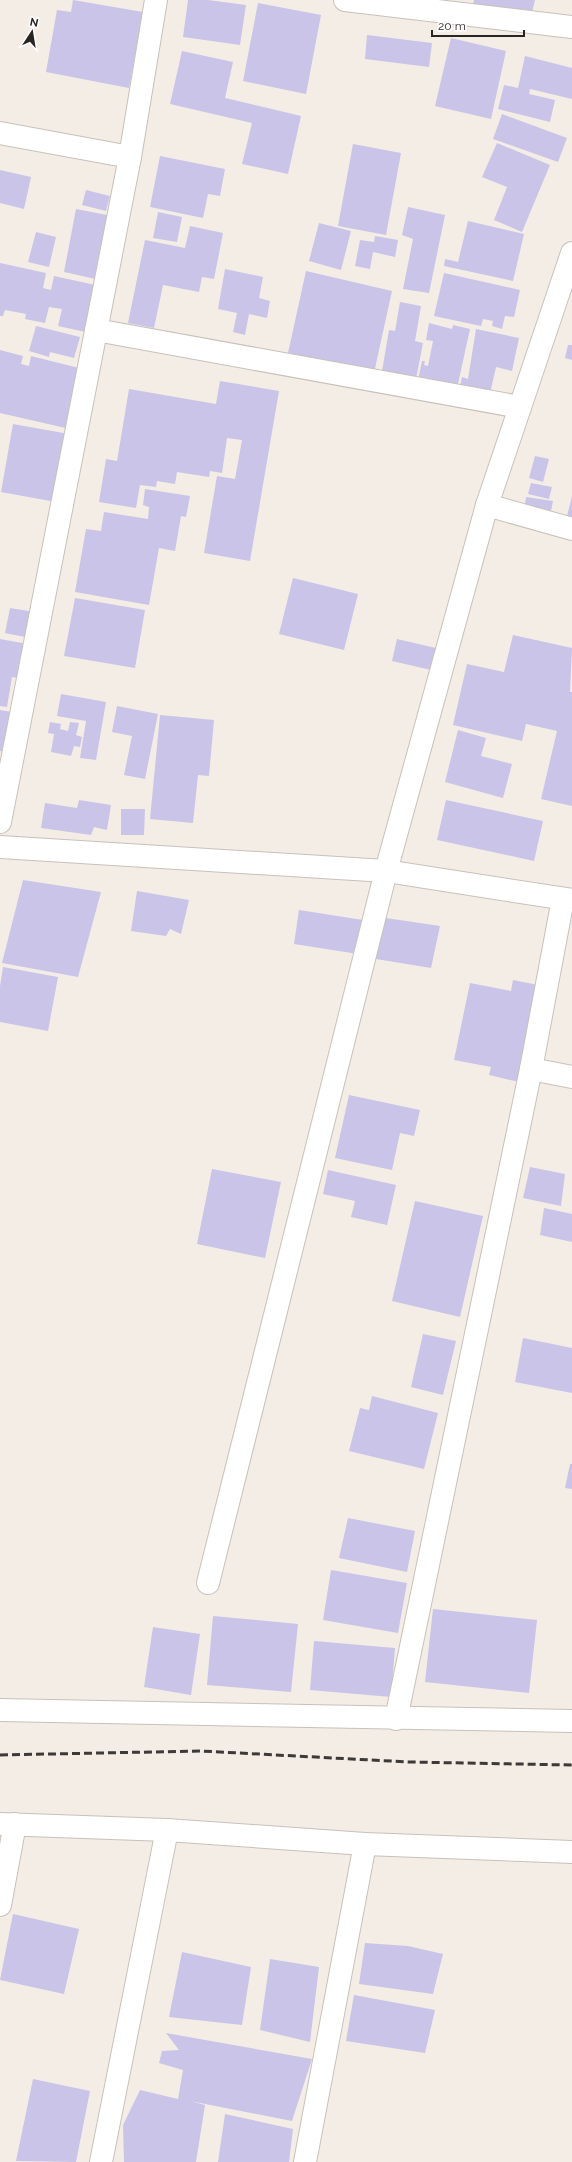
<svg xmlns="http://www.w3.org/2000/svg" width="572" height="2162" font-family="Raleway,sans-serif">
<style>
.building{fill:#c9c4e8}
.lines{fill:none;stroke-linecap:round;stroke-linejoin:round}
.minor-casing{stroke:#c8c1ba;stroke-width:24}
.minor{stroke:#fff;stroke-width:22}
.rail{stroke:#3d3937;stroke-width:3;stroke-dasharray:8 4;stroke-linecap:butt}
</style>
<rect width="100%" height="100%" fill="#f4ede6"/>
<!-- building -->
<g class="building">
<polygon points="73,0 143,12 129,88 46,72 57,10 71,12"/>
<polygon points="188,0 208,0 246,5 240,45 183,37"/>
<polygon points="474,0 535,0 531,16 473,4"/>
<polygon points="258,3 321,15 306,94 243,81"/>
<polygon points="367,35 432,43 429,67 365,59"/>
<polygon points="451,38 506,51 491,119 435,106"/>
<polygon points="182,51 233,62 225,98 301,116 288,174 242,164 252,123 170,104"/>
<polygon points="525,56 572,68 572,99 530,89 529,94 555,100 550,122 498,109 504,85 518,88"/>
<polygon points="502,114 567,138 558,162 493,139"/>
<polygon points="497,143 550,165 522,232 494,220 507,187 482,177"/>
<polygon points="353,144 401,153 386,235 338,226"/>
<polygon points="160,156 225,169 220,196 208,194 203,218 150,207"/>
<polygon points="0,170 31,177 24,209 0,203"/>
<polygon points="86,190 110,196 106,211 82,205"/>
<polygon points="408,207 445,215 429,293 403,289 413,239 402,235"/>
<polygon points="76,209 112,216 100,280 64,272"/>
<polygon points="158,212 182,217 177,242 153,238"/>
<polygon points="468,221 524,234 513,281 444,266 445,259 458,262"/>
<polygon points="319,223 351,231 341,270 309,261"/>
<polygon points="190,226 223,233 214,279 202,277 199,292 163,285 154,328 128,323 145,240 185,248"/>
<polygon points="36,232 56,237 49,267 28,262"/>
<polygon points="375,236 398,240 395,257 373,252 370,269 355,266 360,240 374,242"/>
<polygon points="0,263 46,273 43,288 51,290 54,276 100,286 90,333 58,326 62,309 49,307 45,323 25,319 26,314 5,310 3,316 0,316"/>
<polygon points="225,269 263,277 259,298 270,301 267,318 249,314 245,335 233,332 237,313 218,309"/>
<polygon points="306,271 392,291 374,373 288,353"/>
<polygon points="444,273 520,290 514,317 505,316 502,329 492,326 493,321 483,319 481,326 434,316"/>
<polygon points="400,302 421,306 415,341 423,343 415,384 381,377 389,330 395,331"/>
<polygon points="429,323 452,329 453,325 470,329 456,393 417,385 422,361 425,361 424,365 428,366 433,341 426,340"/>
<polygon points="36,326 80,337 74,358 50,352 49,357 29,351"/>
<polygon points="476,329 519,338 512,371 496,367 489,398 459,391 462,377 468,379"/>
<polygon points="568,345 572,345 572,360 565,358"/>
<polygon points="0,350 23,356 21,364 29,366 31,356 83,369 70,429 0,413"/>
<polygon points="220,381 279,391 250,561 204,553 217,476 235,479 242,440 227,438 222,473 210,471 209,477 177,472 175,484 157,481 156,487 140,485 136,508 99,502 106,459 117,461 129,389 216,404"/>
<polygon points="13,424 69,434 56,502 1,492"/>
<polygon points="535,456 549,459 543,482 529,478"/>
<polygon points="531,483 552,487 549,499 528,494"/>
<polygon points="145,489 190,496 186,517 181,516 175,551 159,548 149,605 75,592 86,529 101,531 104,512 148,519 149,507 143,505"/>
<polygon points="572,496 572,525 565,524"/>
<polygon points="526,497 553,501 550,516 524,512"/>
<polygon points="293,578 358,594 344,650 279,634"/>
<polygon points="75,598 145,610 135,668 64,656"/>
<polygon points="10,608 34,612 30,638 5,633"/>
<polygon points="513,635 572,648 570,692 572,692 572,806 541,799 557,731 526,724 522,741 453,725 467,664 504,672"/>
<polygon points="0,639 28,644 22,679 12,677 7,707 0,706"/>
<polygon points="397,639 436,648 431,670 392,661"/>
<polygon points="61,694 106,702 96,760 80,758 86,721 57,716"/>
<polygon points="117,706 158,714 145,779 124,775 132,736 112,732"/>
<polygon points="0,710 12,712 4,752 0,751"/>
<polygon points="160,715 214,720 209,776 198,775 193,823 150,819"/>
<polygon points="50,722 61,724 60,729 68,731 70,722 79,723 76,735 82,737 80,747 74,746 71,756 51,752 54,734 48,733"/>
<polygon points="458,730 486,738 481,756 512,764 503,798 445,782"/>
<polygon points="79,800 111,805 107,830 94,827 91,835 41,828 45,803 77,808"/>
<polygon points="446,800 543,821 534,861 437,840"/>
<polygon points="121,809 145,809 144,835 121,835"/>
<polygon points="23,880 101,892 78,977 2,963"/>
<polygon points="137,891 189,900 181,934 170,929 166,936 131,931"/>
<polygon points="299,910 363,920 358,954 294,944"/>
<polygon points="386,918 440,926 431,968 376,959"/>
<polygon points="3,967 58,977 48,1031 0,1022 0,986"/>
<polygon points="513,980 538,985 519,1082 489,1075 491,1067 454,1060 470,983 511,991"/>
<polygon points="349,1095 420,1110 414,1136 400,1133 392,1170 335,1158"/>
<polygon points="530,1167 565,1174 561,1206 523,1198"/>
<polygon points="212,1169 281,1182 265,1258 197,1244"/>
<polygon points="328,1170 396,1185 387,1225 351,1217 355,1201 323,1194"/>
<polygon points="415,1201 483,1216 460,1317 392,1301"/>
<polygon points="544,1208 572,1214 572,1242 540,1235"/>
<polygon points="423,1334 456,1341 443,1395 411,1387"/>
<polygon points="523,1338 572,1348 572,1393 515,1382"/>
<polygon points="372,1396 438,1413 424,1469 349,1451 360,1408 369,1410"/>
<polygon points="570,1464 572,1464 572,1489 565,1488"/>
<polygon points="348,1518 415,1531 407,1572 339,1558"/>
<polygon points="331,1570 407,1583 398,1633 323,1620"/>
<polygon points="433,1609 537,1620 529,1693 425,1682"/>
<polygon points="213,1616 298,1624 291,1692 207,1685"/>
<polygon points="153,1627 200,1634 191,1695 144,1687"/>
<polygon points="314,1641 395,1648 391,1697 310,1690"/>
<polygon points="13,1914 79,1929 64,1994 0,1980"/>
<polygon points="365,1943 408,1946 443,1954 433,1994 359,1984"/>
<polygon points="182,1952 251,1967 242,2025 169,2017"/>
<polygon points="270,1959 319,1967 310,2042 260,2030"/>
<polygon points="354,1995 435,2010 425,2053 346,2041"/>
<polygon points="166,2033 312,2059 292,2121 190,2101 205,2105 196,2162 124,2162 123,2125 140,2090 178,2099 183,2070 159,2063 162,2051 179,2050"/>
<polygon points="33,2079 90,2091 76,2162 16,2161"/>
<polygon points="225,2114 293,2129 289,2162 218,2162"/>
</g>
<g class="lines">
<!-- minor casing -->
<g class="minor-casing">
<g id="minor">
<polyline points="345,0 572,27"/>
<polyline points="0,133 130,157"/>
<polyline points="96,330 520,407"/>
<polyline points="487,505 572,529"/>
<polyline points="0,822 130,157 156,0"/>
<polyline points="0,847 386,871 572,900"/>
<polyline points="563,899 531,1069 572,1077"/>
<polyline points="208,1583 386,871 487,505 572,253"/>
<polyline points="0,1710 572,1721"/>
<polyline points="396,1719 531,1069"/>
<polyline points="0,1824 167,1830 365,1844 572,1852"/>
<polyline points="0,1905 15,1824"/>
<polyline points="101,2162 167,1830"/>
<polyline points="305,2162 365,1844"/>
</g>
</g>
<!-- minor -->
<use href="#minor" class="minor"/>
<!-- rail -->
<polyline class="rail" points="0,1755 201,1751 409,1762 572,1765"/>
</g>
<!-- north arrow -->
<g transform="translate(32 32) rotate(12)" stroke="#ffffff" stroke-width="3" paint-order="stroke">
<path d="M0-3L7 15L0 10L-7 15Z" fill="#282523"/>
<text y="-6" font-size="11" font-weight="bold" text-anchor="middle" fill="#282523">N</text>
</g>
<!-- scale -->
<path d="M432 30v6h92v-6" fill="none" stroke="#282523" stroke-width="2"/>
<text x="438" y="30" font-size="12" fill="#282523" stroke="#ffffff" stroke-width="3" paint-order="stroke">20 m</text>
</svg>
